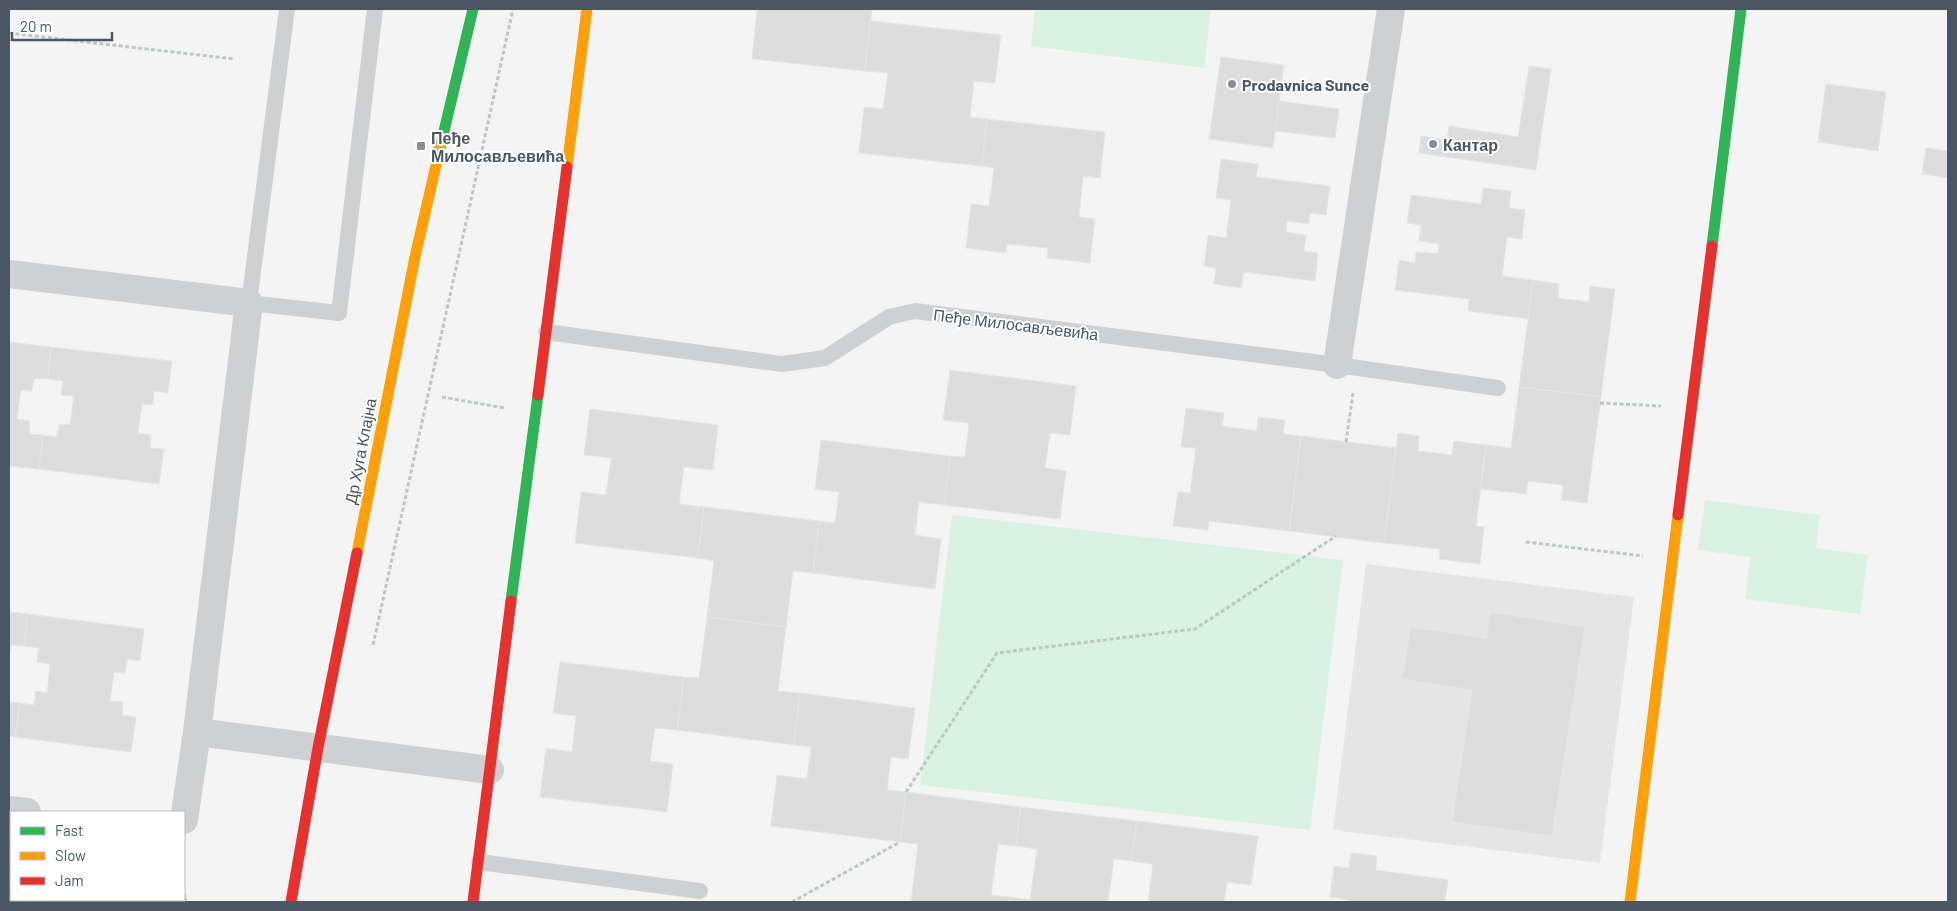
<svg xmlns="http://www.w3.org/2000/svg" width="1957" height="911" font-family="Barlow,sans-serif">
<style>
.education{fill:#e6e5e6}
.green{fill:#d9f2e3}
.building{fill:#ddddde;stroke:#e5e6e7}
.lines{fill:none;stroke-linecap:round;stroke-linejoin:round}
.path{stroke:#bcc7c4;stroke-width:3;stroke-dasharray:4 2.5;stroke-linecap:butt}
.lane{stroke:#ced0d2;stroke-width:16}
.street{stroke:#ced0d2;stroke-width:28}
.fast{stroke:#30b455;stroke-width:11}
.slow{stroke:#ff9f0a;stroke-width:11}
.jam{stroke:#e5322d;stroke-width:11}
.poi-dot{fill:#868d94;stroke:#fff;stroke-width:2}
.labels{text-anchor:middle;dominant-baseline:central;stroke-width:4;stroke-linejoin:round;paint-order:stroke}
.poi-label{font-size:16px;font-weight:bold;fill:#4a5661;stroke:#fff;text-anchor:start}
.street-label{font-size:16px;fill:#4a5661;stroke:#fff}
</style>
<rect width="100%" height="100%" fill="#f4f4f4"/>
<!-- education -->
<polygon class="education" points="1366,564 1634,597 1600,863 1333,830"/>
<!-- green -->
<g class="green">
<polygon points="1035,9 1211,9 1204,68 1031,46"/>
<polygon points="1705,500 1820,515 1816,548 1868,555 1860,614 1745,599 1750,557 1698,550"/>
<polygon points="952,515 1343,560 1310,830 920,785"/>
</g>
<!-- building -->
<g class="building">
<polygon points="757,9 872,9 865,71 752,59"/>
<polygon points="870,21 1001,35 995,83 974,81 970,117 987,119 982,166 859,153 864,107 883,109 888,73 865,71"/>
<polygon points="1221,57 1284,65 1273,148 1209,139"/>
<polygon points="1529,66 1551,69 1536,170 1419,153 1421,136 1447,140 1449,126 1518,137"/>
<polygon points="1826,84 1886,92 1878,151 1818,142"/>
<polygon points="1279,101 1339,109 1335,138 1275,131"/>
<polygon points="987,119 1105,132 1100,178 1083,176 1079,217 1095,219 1090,263 1047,258 1048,248 1007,244 1006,253 966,248 971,204 989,206 994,168 982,166"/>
<polygon points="1926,148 1948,151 1948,178 1922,174"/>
<polygon points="1221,159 1258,164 1256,177 1330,186 1326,215 1310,213 1309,224 1287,221 1286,232 1306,235 1304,251 1318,253 1315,281 1244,272 1241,288 1214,284 1216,268 1204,266 1208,235 1226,238 1231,200 1216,198"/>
<polygon points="1483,188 1511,191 1509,208 1525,210 1522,239 1507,237 1502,276 1533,280 1528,319 1468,311 1469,299 1395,290 1399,260 1415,263 1416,252 1438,254 1439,244 1419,241 1421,225 1407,223 1411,195 1481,204"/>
<polygon points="1533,280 1559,284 1558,298 1589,302 1590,286 1615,289 1601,397 1519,387"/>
<polygon points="9,342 51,347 48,379 34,378 32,391 21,390 17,419 30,421 29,434 43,435 39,469 9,466"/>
<polygon points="51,347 172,361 168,393 154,391 153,405 142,404 138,433 151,435 150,448 164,449 159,484 39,469 43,435 57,437 59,424 70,425 74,396 61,395 63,381 48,379"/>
<polygon points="950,370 1076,386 1070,435 1050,433 1045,468 1066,471 1060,519 944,505 950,456 965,457 969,423 943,420"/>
<polygon points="1519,387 1601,397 1587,503 1561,500 1563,485 1528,481 1526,494 1481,489 1486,445 1511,448"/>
<polygon points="1186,408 1224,413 1222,426 1257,431 1258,417 1285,420 1283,434 1301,436 1289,531 1209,521 1208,530 1173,526 1178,492 1190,493 1196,448 1181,447"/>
<polygon points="590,409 718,425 713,470 684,467 679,504 704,507 698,558 575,543 581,492 606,495 611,458 584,455"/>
<polygon points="1398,433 1419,436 1418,451 1452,455 1454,441 1486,445 1476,526 1484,527 1480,564 1439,559 1440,549 1384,543"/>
<polygon points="1301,436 1396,448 1384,543 1289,531"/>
<polygon points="821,440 950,456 944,505 919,502 915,535 941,539 935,589 813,573 819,521 835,523 839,492 815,489"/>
<polygon points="704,507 819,521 813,573 793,571 786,627 707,617 714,561 698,558"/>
<polygon points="9,612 28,614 24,646 11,645 9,658"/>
<polygon points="1491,612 1585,627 1552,836 1452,822 1472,690 1402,679 1411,627 1486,638"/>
<polygon points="28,614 144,629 140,661 127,659 125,673 114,672 110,701 123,702 122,715 136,717 131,752 15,737 20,703 34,705 36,691 47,693 50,664 37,662 39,648 24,646"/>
<polygon points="707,617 786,627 778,691 800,693 794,745 677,730 684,677 699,678"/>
<polygon points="560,662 684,677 677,730 655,728 650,761 673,764 667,812 540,797 546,748 572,752 576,716 553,713"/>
<polygon points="800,693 915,708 908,759 891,757 887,790 906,792 900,842 771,826 777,775 807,779 811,747 794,745"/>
<polygon points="9,702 20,703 15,737 9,736"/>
<polygon points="906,792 1021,807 1016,846 998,844 991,895 1010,897 1010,902 911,902 918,844 900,842"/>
<polygon points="1021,807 1137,821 1131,861 1114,859 1108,902 1010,902 1010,897 1030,900 1037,849 1016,846"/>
<polygon points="1137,821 1258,836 1251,885 1227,882 1224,902 1148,902 1153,864 1131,861"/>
<polygon points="1351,853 1377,856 1376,870 1448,880 1445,902 1348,902 1348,900 1330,897 1334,866 1349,868"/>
</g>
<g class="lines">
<!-- path -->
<g class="path">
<polyline points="9,33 234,59"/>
<polyline points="442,397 505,408"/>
<polyline points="1600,403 1661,406"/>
<polyline points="1346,442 1353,393"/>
<polyline points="1526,542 1643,556"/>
<polyline points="373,645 513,9"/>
<polyline points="906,792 997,653 1195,629 1336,536"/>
<polyline points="792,902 900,842"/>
</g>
<!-- lane -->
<g class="lane">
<polyline points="287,9 249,303 339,313 375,9"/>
<polyline points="546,332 782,364 825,358 889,317 915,311 1337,365 1498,388"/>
<polyline points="479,862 700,891"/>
</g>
<!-- street -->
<g class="street">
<polyline points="9,274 249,303 197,732 184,820"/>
<polyline points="1337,365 1391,9"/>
<polyline points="197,732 490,770"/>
<polyline points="9,810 27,812"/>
<polyline points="173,902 173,900"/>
</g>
<!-- fast -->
<g class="fast">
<polyline points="440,148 473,9"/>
<polyline points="1712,246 1741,9"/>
<polyline points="511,601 538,395"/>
</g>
<!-- slow -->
<g class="slow">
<polyline points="567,167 587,9"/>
<polyline points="357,553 415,257 440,148"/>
<polyline points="1630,902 1678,515"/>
</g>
<!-- jam -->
<g class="jam">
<polyline points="538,395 567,167"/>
<polyline points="1678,515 1712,246"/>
<polyline points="291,902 318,748 357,553"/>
<polyline points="473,902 511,601"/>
</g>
</g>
<!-- markers -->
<g class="poi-dot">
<circle cx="1232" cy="84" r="5"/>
<circle cx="1433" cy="144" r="5"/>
<rect x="416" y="141" width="10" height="10" rx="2.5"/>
</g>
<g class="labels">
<!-- poi labels -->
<g class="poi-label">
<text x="1242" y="84">Prodavnica Sunce</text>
<text x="431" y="137">Пеђе<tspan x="431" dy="18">Милосављевића</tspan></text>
<text x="1443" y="144">Кантар</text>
</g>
<!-- street labels -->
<g class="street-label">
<text transform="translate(1016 324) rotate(7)">Пеђе Милосављевића</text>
<text transform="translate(360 451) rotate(-79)">Др Хуга Клајна</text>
</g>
</g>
<!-- border -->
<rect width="1957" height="911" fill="none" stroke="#4a5661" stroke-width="20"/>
<!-- legend -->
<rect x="10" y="811" width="175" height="90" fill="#ffffff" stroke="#b7bbc0"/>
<rect x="20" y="827" width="25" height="8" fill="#30b455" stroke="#b7bbc0"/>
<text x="55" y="836" font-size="15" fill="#4a5661">Fast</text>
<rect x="20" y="852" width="25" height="8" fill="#ff9f0a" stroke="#b7bbc0"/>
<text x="55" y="861" font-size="15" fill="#4a5661">Slow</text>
<rect x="20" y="877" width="25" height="8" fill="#e5322d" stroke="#b7bbc0"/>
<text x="55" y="886" font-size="15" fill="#4a5661">Jam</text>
<!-- scale -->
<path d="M12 32v8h100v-8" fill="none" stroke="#4a5661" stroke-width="2.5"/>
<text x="20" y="32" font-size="15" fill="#4a5661" stroke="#ffffff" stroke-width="4" paint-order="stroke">20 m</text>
</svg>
